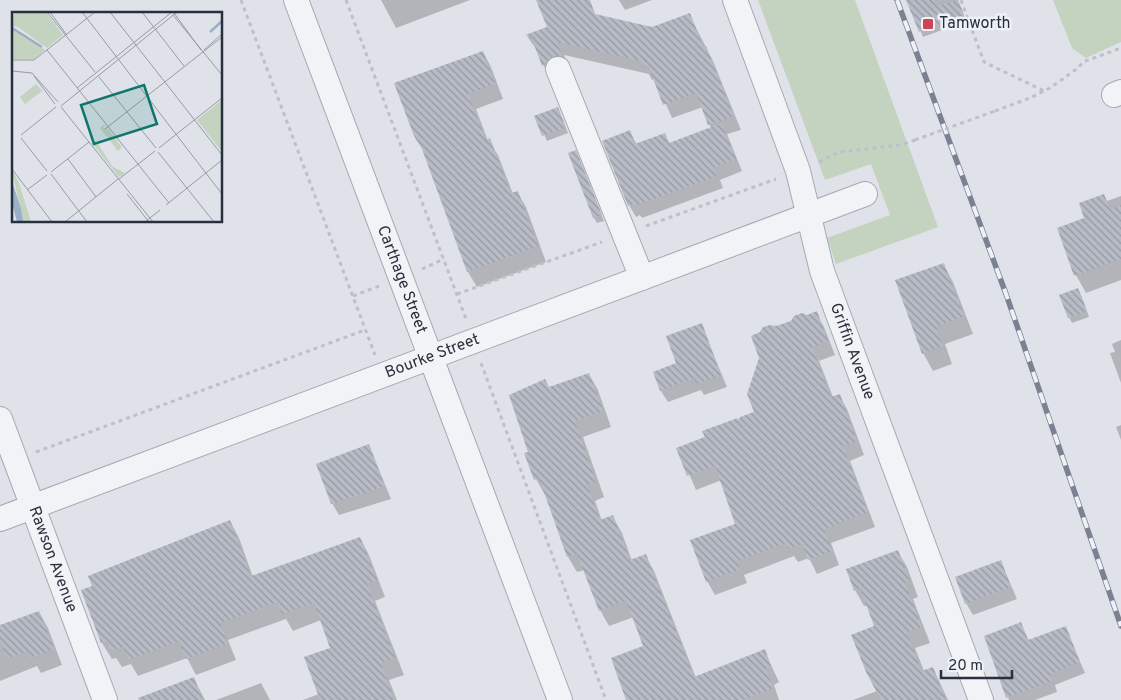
<svg xmlns="http://www.w3.org/2000/svg" width="1121" height="700" font-family="Overpass,sans-serif">
<style>
.green{fill:#c4d2c0}
.shadow{fill:#0003}
.building{fill:url(#building-back-hatch)}
.lines{fill:none;stroke-linecap:round;stroke-linejoin:round}
.minor-casing{stroke:#a4a9b2;stroke-width:26}
.path{stroke:#bdc0c7;stroke-width:3;stroke-dasharray:4 4;stroke-linecap:butt}
.minor{stroke:#f2f3f7;stroke-width:24}
.rail-casing{stroke:#798192;stroke-width:5.5}
.rail{stroke:#eef1f6;stroke-width:4;stroke-dasharray:11;stroke-linecap:butt}
.path-bridge{stroke:#bdc0c7;stroke-width:3;stroke-dasharray:4 4;stroke-linecap:butt}
.poi-dot{fill:#ce4454;stroke:#eef1f6;stroke-width:2}
.labels{text-anchor:middle;dominant-baseline:central;stroke-width:5;stroke-linejoin:round;paint-order:stroke}
.poi-label{font-size:16px;fill:#28303f;stroke:#eef1f6;text-anchor:start}
.street-label{font-size:16px;fill:#28303f;stroke:#eef1f6}
.inset-river{fill:none;stroke:#9aafc8;stroke-width:2.5}
.inset-road{fill:none;stroke:#969ba4;stroke-width:1}
.view{fill:#0f766e;fill-opacity:0.15;stroke:#0f766e;stroke-width:2.5}
.inset-edge{fill:none;stroke:#28303f;stroke-width:2.5}
</style>
<defs>
<pattern id="building-back-hatch" width="6" height="6" patternUnits="userSpaceOnUse" patternTransform="scale(1.25)"><rect width="6" height="6" fill="#b6bbc5"/><path d="M-1 5l2 2M0 0l6 6M5-1l2 2" fill="none" stroke="#9498a1"/></pattern>
</defs>
<rect width="100%" height="100%" fill="#dfe2e8"/>
<!-- green -->
<g class="green">
<polygon points="758,0 855,0 938,227 836,264 827,238 890,215 871,164 825,180"/>
<polygon points="1053,0 1121,0 1121,42 1086,58 1072,48"/>
</g>
<!-- shadow -->
<g class="shadow">
<polygon points="381,0 470,0 396,28"/>
<polygon points="619,0 652,0 625,10"/>
<polygon points="908,0 958,0 966,21 923,37"/>
<polygon points="689,14 713,61 741,130 727,134 742,171 720,180 723,188 642,218 640,215 636,217 629,205 630,132 637,145 664,135 670,144 711,128 703,107 672,118 655,79 652,80 649,74 564,55 569,70 550,79 536,49 527,36 548,28 652,28"/>
<polygon points="483,52 491,67 503,99 476,109 488,141 498,155 513,194 517,192 526,207 546,262 477,287 468,272 423,150"/>
<polygon points="558,108 568,133 547,141 536,116"/>
<polygon points="569,154 579,158 604,221 597,223 594,218"/>
<polygon points="1104,195 1107,201 1121,196 1121,280 1086,293 1076,275 1086,219"/>
<polygon points="943,264 953,282 973,334 945,344 952,364 933,371 923,353"/>
<polygon points="1081,295 1089,317 1072,323 1069,317"/>
<polygon points="816,313 824,327 835,355 819,361 833,397 839,395 847,409 864,455 850,461 875,527 831,543 839,565 817,574 809,558 798,562 794,556 744,575 747,583 715,595 707,581 736,524 722,480 696,490 678,448 739,423 756,413 776,328"/>
<polygon points="701,325 727,387 704,395 701,390 668,402 661,391"/>
<polygon points="1121,340 1121,383 1110,353 1115,352 1112,344"/>
<polygon points="589,374 598,390 611,427 583,437 604,497 595,501 602,521 613,517 622,533 632,561 645,556 654,571 696,678 764,650 779,682 774,685 779,700 627,700 645,646 634,617 609,626 600,610 585,570 577,572 568,557 546,494 545,495 536,479 529,452 550,388"/>
<polygon points="1121,425 1121,440 1116,427"/>
<polygon points="369,446 391,499 339,515 332,503"/>
<polygon points="230,521 239,538 253,577 360,538 369,555 385,597 375,601 404,675 389,680 397,700 303,700 319,694 332,649 321,620 293,631 286,619 228,640 236,660 196,675 187,658 138,676 131,664 122,667 116,658 112,659 102,643"/>
<polygon points="898,552 907,567 918,597 913,599 930,643 915,648 924,671 933,668 948,700 853,700 877,691 876,627 868,605 864,606 855,590"/>
<polygon points="1001,562 1017,599 973,615 966,603"/>
<polygon points="39,612 48,628 62,665 41,673 37,666 0,681 0,626"/>
<polygon points="1021,624 1029,641 1065,627 1085,673 1055,685 1057,692 1035,700 1009,700 1008,697"/>
<polygon points="194,679 205,700 144,700"/>
<polygon points="261,683 270,700 216,700"/>
</g>
<!-- building -->
<g class="building">
<polygon points="536,0 590,0 595,14 652,27 690,13 703,47 706,46 734,116 708,125 696,93 663,105 648,65 644,67 641,61 557,42 562,56 552,56 542,66 531,36 525,35 547,27"/>
<polygon points="906,0 934,0 937,6 958,0 964,15 919,32"/>
<polygon points="483,51 495,84 468,94 486,140 490,138 511,193 518,191 538,246 467,272 422,149 414,136 394,83"/>
<polygon points="558,107 566,128 542,136 534,116"/>
<polygon points="722,123 736,159 714,167 717,176 634,206 633,204 628,206 602,141 630,130 635,144 665,133 669,143"/>
<polygon points="576,150 602,215 593,218 568,153"/>
<polygon points="1104,194 1110,209 1121,205 1121,259 1074,276 1057,228 1084,218 1079,203"/>
<polygon points="944,263 964,316 936,327 943,346 922,354 895,280"/>
<polygon points="1078,288 1087,311 1068,318 1059,295"/>
<polygon points="817,311 828,341 812,347 831,397 840,394 857,441 843,446 868,512 824,529 832,551 808,560 802,544 788,549 786,543 737,561 740,569 706,582 690,540 735,524 715,466 687,476 676,448 705,437 702,431 738,418 739,420 740,417 754,412 747,394 759,358 751,336 760,332 763,327 770,325 776,326 791,321 794,316 802,313 807,315"/>
<polygon points="702,323 721,375 696,384 694,378 660,391 653,372 676,363 666,336"/>
<polygon points="589,373 603,411 575,421 596,482 587,485 600,520 613,515 630,560 646,554 694,677 765,649 771,666 766,669 773,688 742,700 626,700 611,658 643,646 626,600 599,611 577,554 567,557 539,478 534,480 524,453 528,452 509,395 545,379 549,387"/>
<polygon points="369,444 385,486 331,504 316,464"/>
<polygon points="230,520 251,576 360,537 377,580 367,584 395,658 381,663 394,700 320,700 304,657 330,648 314,603 282,614 277,602 220,623 228,643 186,659 179,641 128,660 123,647 111,651 107,641 101,643 81,590 92,586 88,576"/>
<polygon points="898,550 910,581 905,583 922,627 907,632 921,671 933,667 946,700 881,700 867,674 851,635 874,626 860,588 854,591 846,569"/>
<polygon points="1001,560 1011,587 965,604 955,577"/>
<polygon points="39,611 54,649 31,658 28,651 7,659 0,640 0,625"/>
<polygon points="1021,622 1028,640 1066,626 1080,662 1050,674 1052,681 1006,698 984,636"/>
<polygon points="194,677 203,700 139,700 138,698"/>
</g>
<g class="lines">
<!-- minor casing -->
<g class="minor-casing">
<g id="minor">
<path id="s1" d="M296 0 560 700"/>
<path id="s2" d="M735 0 798 171 822 271 981 700"/>
<polyline points="558,69 642,278"/>
<polyline points="1114,95 1121,92"/>
<path id="s3" d="M0 419 105 700"/>
<path id="s4" d="M0 519 865 194"/>
</g>
</g>
<!-- path -->
<g class="path">
<polyline points="241,0 375,355"/>
<polyline points="346,0 466,319"/>
<polyline points="961,0 984,62 1044,91"/>
<polyline points="995,111 1030,98 1050,88 1078,68 1083,62 1121,48"/>
<polyline points="819,162 839,152 901,145 915,140"/>
<polyline points="646,226 776,179"/>
<polyline points="422,269 444,259"/>
<polyline points="457,294 602,242"/>
<polyline points="353,296 379,286"/>
<polyline points="481,363 606,700"/>
<polyline points="36,452 365,330"/>
</g>
<!-- minor -->
<use href="#minor" class="minor"/>
<!-- rail casing -->
<g class="rail-casing">
<polyline id="rail" points="897,0 1006,294 1121,626"/>
</g>
<!-- rail -->
<use href="#rail" class="rail"/>
<!-- path-bridge -->
<polyline class="path-bridge" points="915,140 995,111"/>
</g>
<!-- markers -->
<rect class="poi-dot" x="922" y="18" width="12" height="12" rx="2.5"/>
<g class="labels">
<!-- poi labels -->
<g class="poi-label">
<text x="939" y="24">Tamworth</text>
</g>
<!-- street labels -->
<g class="street-label">
<text stroke="none"><textPath href="#s1" startOffset="299">Carthage Street</textPath></text>
<text stroke="none"><textPath href="#s2" startOffset="371">Griffin Avenue</textPath></text>
<text stroke="none"><textPath href="#s4" startOffset="462">Bourke Street</textPath></text>
<text stroke="none"><textPath href="#s3" startOffset="150">Rawson Avenue</textPath></text>
</g>
</g>
<!-- overview -->
<g transform="translate(12 12)">
<rect width="210" height="210" fill="#dfe2e8"/>
<path d="M5 0H34L51 23 35 36 6 15 0 14V4ZM3 17 33 38 22 47H0V18ZM24 72 30 79 13 92 8 85ZM210 88V140L185 108ZM93 112 92 116 96 117 110 135 106 139 88 116ZM84 129 101 155 113 161 111 163 107 165 80 131ZM0 158 7 171 19 210H11Z" fill="#c4d2c0"/>
<path d="M0 169 9 197 11 210H5L0 191Z" fill="#9aafc8"/>
<path class="inset-river" d="M0 16 30 35M198 20 210 9"/>
<path class="inset-road" d="M35 0 83 60M38 0 54 22M70 0 210 182M98 0 210 143M130 0 172 54M162 1 189 38M161 3 210 63M35 38 157 191M192 38 210 22M0 48H22L83 0M0 59 20 61 46 90M22 64 43 92M87 65 144 136M65 76 160 0M49 94 165 0M49 95 141 210M93 117 210 25M9 123 44 95M9 126 35 159M147 136 210 86M146 140 202 210M56 147 84 185M0 157 40 210M39 160 77 130M39 162 75 210M107 167 143 139M15 178 35 163M115 182 137 210M154 193 210 148M53 210 106 167M133 210 148 198"/>
<path class="view" d="M132 73 145 112 82 132 69 93Z"/>
<rect width="210" height="210" class="inset-edge"/>
</g>
<!-- scale -->
<path d="M941 670v8h71v-8" fill="none" stroke="#28303f" stroke-width="2.5"/>
<text x="948" y="670" font-size="15" fill="#28303f" stroke="#eef1f6" stroke-width="4" paint-order="stroke">20 m</text>
</svg>
